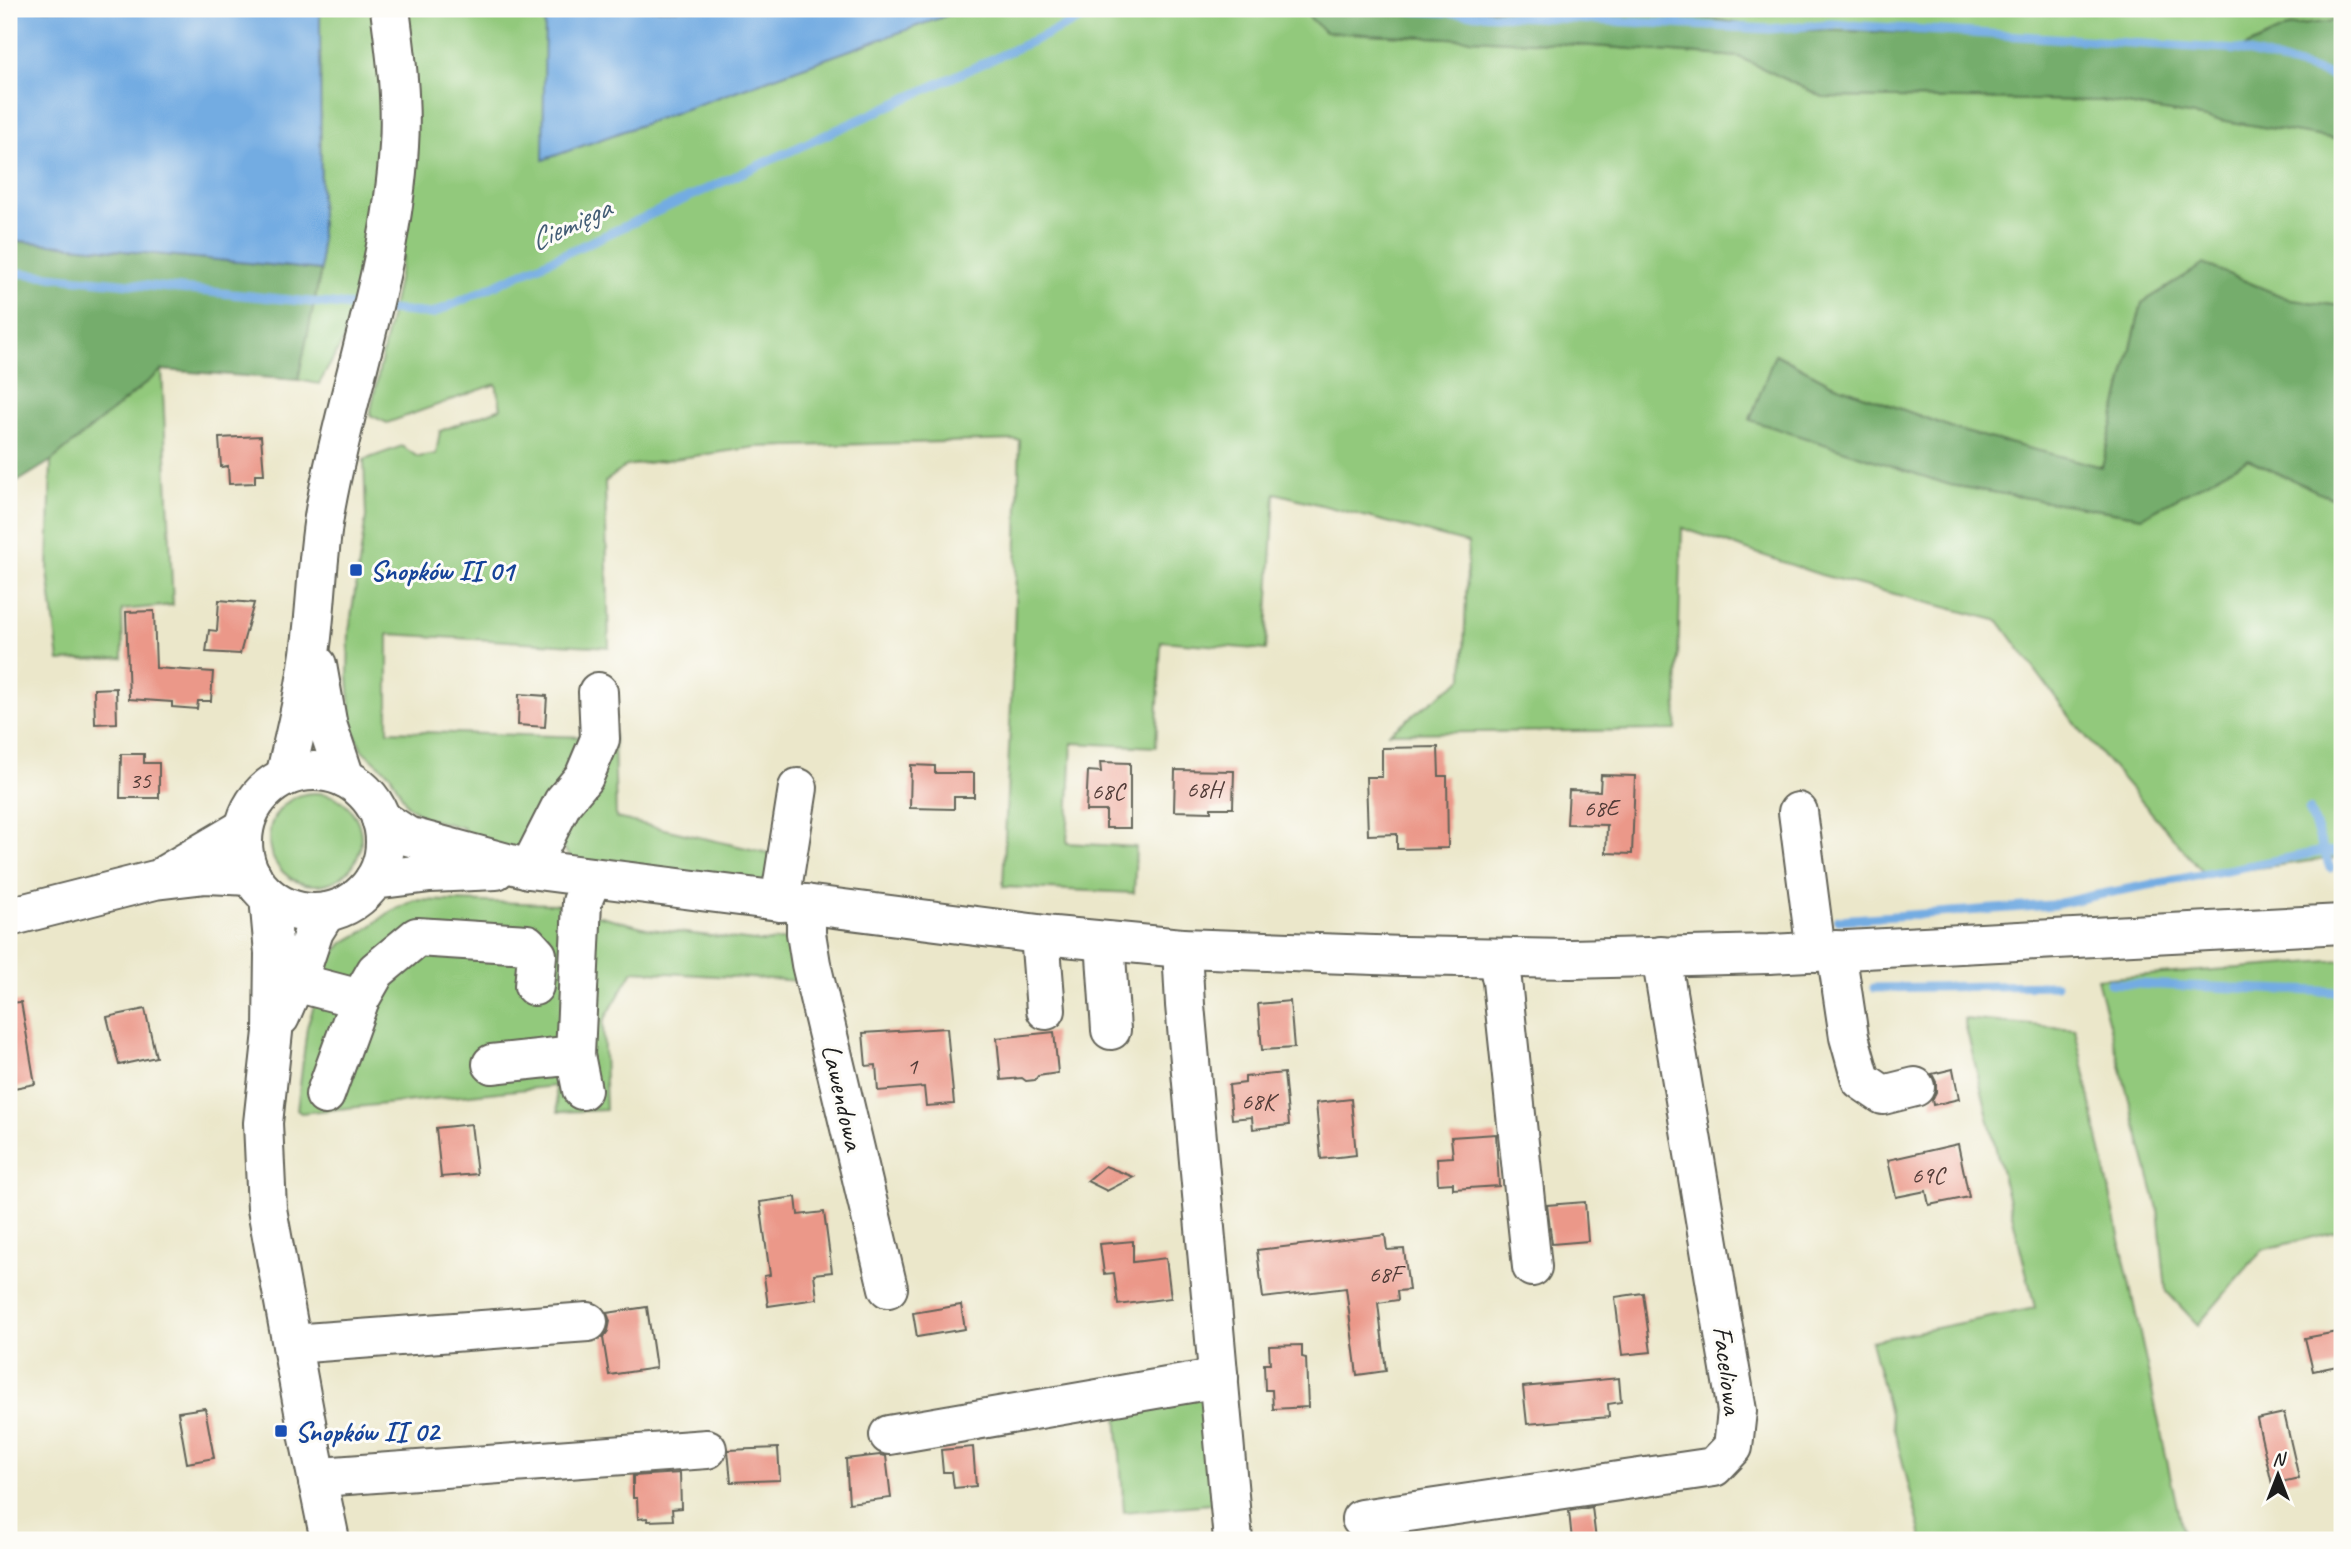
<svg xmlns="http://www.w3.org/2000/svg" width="2351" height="1549" font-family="Caveat,sans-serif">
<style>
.green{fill:#92c97c;stroke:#57724c;stroke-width:2}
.forest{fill:#75ad6c;stroke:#486444;stroke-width:2}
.water{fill:#73ace2;stroke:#48647f;stroke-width:2}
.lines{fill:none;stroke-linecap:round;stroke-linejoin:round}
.stream{stroke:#73ace2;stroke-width:9}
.building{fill:#eb9889}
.minor-casing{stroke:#646359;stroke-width:42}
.major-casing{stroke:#646359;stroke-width:42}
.minor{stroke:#fff;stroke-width:38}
.major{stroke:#fff;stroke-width:38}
.transit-dot{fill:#1a4fb4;stroke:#fdfcf7;stroke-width:2.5}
.labels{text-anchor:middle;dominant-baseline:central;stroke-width:6;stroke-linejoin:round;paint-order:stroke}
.number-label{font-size:24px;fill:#503b37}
.transit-label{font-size:28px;font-weight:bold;fill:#164399;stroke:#fdfcf7;text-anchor:start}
.street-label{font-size:28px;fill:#1c1c1c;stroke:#fdfcf7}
.water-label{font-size:30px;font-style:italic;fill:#435d75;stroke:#fdfcf7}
</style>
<rect width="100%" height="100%" fill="#fdfcf7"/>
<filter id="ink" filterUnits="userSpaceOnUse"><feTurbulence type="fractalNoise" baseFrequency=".0143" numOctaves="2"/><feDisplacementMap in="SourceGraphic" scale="14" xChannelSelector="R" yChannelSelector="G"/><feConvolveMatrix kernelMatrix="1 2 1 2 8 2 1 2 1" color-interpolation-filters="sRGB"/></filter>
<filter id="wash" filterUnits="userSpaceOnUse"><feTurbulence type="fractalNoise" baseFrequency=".00686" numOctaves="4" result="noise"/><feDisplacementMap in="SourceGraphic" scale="28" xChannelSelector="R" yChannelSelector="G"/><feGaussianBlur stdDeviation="1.57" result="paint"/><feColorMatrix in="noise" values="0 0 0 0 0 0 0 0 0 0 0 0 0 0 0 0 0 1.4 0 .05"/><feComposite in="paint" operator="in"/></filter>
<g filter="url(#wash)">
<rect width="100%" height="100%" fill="#ebe7ca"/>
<!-- green -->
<g class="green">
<polygon points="320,9 1301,9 1325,32 1552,43 1739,57 1823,97 2102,101 2342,140 2342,306 2291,300 2204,264 2142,303 2102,467 1961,431 1830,383 1776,354 1750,419 1950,485 2142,517 2248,459 2342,503 2342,857 2205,875 2076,725 1999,621 1821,575 1682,528 1676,730 1389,733 1463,678 1468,543 1275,493 1266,650 1161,641 1156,747 1072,743 1067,843 1136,847 1134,893 1003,887 1014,634 1020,440 756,447 626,466 605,482 609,647 388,634 388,731 588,737 520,853 458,840 464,828 425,818 407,805 390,774 362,750 352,728 348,676 349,631 366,517 364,460 402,446 418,457 436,454 440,431 501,408 496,384 387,423 370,415 403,255 351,327 319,384 298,380 321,270"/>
<polygon points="1659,9 2342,9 2342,20 2291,26 2239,50 2015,36 1769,29"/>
<polygon points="162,370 173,605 122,610 123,658 59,661 48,572 51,461"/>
<polygon points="614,736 616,818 781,856 763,886 577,867 564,849 557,833"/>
<circle cx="315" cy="839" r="46"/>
<polygon points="415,900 555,904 650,929 763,942 791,939 801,981 633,971 603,1022 606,1110 558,1112 555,1086 301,1113 297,1110 307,1027 330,957 343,943 363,932 391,911"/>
<polygon points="2342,960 2342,1230 2262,1250 2198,1325 2166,1291 2158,1209 2097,979"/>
<polygon points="1964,1019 2075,1029 2184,1540 1923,1540 1871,1341 2035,1308"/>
<polygon points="1212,1388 1221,1503 1124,1512 1116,1401"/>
</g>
<!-- forest -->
<g class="forest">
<polygon points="1301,9 1659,9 1769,29 2015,36 2239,50 2291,26 2342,20 2342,140 2102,101 1823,97 1739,57 1552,43 1325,32"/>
<polygon points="9,240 321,270 298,380 162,370 51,461 9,487"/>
<polygon points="2204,264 2291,300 2342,306 2342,503 2248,459 2142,517 1950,485 1750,420 1775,354 1830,383 1961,431 2102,467 2142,303"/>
</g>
<!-- water -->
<g class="water">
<polygon points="9,9 320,9 321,270 9,240"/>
<polygon points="545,9 965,9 543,160"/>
</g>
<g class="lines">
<!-- stream -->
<g class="stream">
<polyline points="1381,9 1769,29 1832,24 2239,50 2342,78"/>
<polyline points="9,272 362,307"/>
<polyline points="380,309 432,314 1096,12 1117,9"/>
<polyline points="2309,809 2330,868"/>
<polyline points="1838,920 2052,905 2092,896 2324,851 2342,853"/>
<polyline points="2110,983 2342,992"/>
<polyline points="1874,988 2056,985"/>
</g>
</g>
<g id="blocks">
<!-- building -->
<g class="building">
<polygon points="261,436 264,474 255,474 255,483 229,484 228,466 221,467 219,438"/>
<polygon points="219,600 254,603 240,654 206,652 209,630 217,631"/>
<polygon points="154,611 156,668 213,672 211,701 198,701 197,709 172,707 172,702 129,699 126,612"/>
<polygon points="116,688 117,723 95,724 94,689"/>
<polygon points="519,694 547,696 545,727 518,725"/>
<polygon points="1438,747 1439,776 1447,776 1448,848 1397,849 1397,834 1368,835 1366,777 1382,777 1382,748"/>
<polygon points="121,754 144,754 144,763 159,763 159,798 120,798"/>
<polygon points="1100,762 1130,763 1130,828 1106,828 1106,811 1086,811 1088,771 1101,772"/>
<polygon points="911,765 935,766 935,773 974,773 974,797 954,797 954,809 910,808"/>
<polygon points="1175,770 1234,771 1233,808 1211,808 1211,812 1174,811"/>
<polygon points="1601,775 1635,776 1632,854 1606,853 1607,825 1567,824 1569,790 1600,791"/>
<polygon points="1290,1001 1294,1048 1262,1050 1258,1004"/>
<polygon points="21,1002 35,1084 9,1089 9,1003"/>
<polygon points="145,1009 156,1057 119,1065 107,1017"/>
<polygon points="947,1028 954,1104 926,1106 924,1087 878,1091 876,1065 866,1066 863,1033"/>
<polygon points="1054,1032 1058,1073 1038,1076 1035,1080 1026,1081 1022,1078 1001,1080 997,1038"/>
<polygon points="1953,1069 1959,1099 1933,1105 1932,1100 1936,1092 1936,1082 1932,1074"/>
<polygon points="1284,1073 1289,1125 1253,1129 1252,1117 1232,1119 1229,1085 1245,1083 1245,1077"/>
<polygon points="1351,1099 1356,1155 1321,1159 1316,1103"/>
<polygon points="471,1124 477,1174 441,1177 436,1128"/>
<polygon points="1496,1134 1499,1186 1453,1189 1453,1183 1438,1184 1437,1158 1453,1157 1451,1137"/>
<polygon points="1958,1144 1969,1197 1929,1205 1926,1191 1896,1197 1888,1160"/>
<polygon points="1105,1166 1134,1177 1107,1191 1087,1181"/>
<polygon points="796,1197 798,1215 824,1212 832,1272 814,1274 817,1299 768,1306 764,1276 770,1275 760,1202"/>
<polygon points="1585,1202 1588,1241 1552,1244 1547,1205"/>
<polygon points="1385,1235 1387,1250 1404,1249 1409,1290 1397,1291 1398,1300 1378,1303 1386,1371 1357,1375 1346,1288 1263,1298 1257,1250"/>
<polygon points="1133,1241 1133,1262 1166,1258 1171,1298 1118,1305 1114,1273 1104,1274 1100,1244"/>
<polygon points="1643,1293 1651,1352 1622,1355 1615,1297"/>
<polygon points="961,1305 965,1329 917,1337 913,1313"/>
<polygon points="647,1307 656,1368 609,1375 603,1338 608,1331 610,1321 607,1313"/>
<polygon points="2342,1331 2342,1365 2313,1371 2305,1338"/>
<polygon points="1302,1345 1302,1357 1306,1358 1308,1407 1273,1409 1272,1390 1265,1390 1264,1364 1270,1364 1269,1346"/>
<polygon points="1619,1378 1621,1402 1608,1404 1609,1417 1527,1424 1523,1387"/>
<polygon points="205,1408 214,1458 187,1463 178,1412"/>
<polygon points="2284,1413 2299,1478 2272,1484 2257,1419"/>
<polygon points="973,1447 976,1486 954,1488 952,1472 943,1472 941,1450"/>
<polygon points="778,1448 780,1480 731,1482 728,1450"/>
<polygon points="880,1455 886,1456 891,1498 849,1503 846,1459"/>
<polygon points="680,1473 681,1508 672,1509 673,1520 648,1521 647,1518 638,1519 637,1498 633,1498 633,1476"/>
<polygon points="1592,1507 1596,1540 1572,1540 1569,1511"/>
</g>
</g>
</g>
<g filter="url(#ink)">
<use href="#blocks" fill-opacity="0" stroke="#646359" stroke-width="2"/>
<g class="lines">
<!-- minor casing -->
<g class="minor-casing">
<g id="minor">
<polyline points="1798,812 1816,952"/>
<polyline points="529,869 563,802 584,777 600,739 598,692"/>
<polyline points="166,874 244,828"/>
<polyline points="269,897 274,953 273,1032 263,1123 267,1209 308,1433 330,1540"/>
<polyline points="780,902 798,788"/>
<polyline points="806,904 806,933 811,964 888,1288"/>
<polyline points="9,917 155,880 206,874 252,876"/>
<polyline points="1040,935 1046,1010"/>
<polyline points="1105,941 1111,1030"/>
<polyline points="1182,948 1185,1005 1233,1540"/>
<polyline points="1836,950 1849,1037 1861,1080 1883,1095 1915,1087"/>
<polyline points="1497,958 1502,981 1532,1267"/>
<polyline points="295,982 360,999"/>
<polyline points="280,1017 304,961 314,931 326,912"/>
<polyline points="492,1064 575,1055"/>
<polyline points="582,1090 575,1055 582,902 592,878"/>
<polyline points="325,1095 360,999 376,971 417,937 527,944 537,955 534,986"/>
<polyline points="292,1344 588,1322"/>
<polyline points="889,1435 1219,1378"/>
<polyline points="318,1482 334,1476 707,1449"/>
<polyline points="1361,1519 1714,1467 1733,1447 1737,1411 1661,956"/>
</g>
</g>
<!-- major casing -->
<g class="major-casing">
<g id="major">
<polyline points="317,665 328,727 345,778"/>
<circle cx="314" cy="842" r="71"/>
<path d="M285 777C296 731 307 684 312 637 317 593 318 548 326 505 348 385 392 269 399 146 402 101 396 54 390 9"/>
<polyline points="381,819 407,836 529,869 1054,936 1182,948 1403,956 1570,959 1769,954 2342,924"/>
<polyline points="374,880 430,873 496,870"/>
</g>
</g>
<!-- minor -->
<use href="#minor" class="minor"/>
<!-- major -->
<use href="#major" class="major"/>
</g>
</g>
<!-- markers -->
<g class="transit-dot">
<rect x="349" y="563" width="14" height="14" rx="3.5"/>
<rect x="274" y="1424" width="14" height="14" rx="3.5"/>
</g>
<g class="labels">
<!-- number labels -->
<g class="number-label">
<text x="140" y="780">35</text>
<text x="1204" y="789">68H</text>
<text x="1108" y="791">68C</text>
<text x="1601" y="808">68E</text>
<text x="912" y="1066">1</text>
<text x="1258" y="1101">68K</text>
<text x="1928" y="1175">69C</text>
<text x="1385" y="1274">68F</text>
</g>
<!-- transit labels -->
<g class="transit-label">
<text x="370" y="570">Snopków II 01</text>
<text x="295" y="1431">Snopków II 02</text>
</g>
<!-- street labels -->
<g class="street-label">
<text transform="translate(843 1097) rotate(77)">Lawendowa</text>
<text transform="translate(1728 1370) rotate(83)">Faceliowa</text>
</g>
<!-- water labels -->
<g class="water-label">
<text transform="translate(570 224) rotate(-25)">Ciemięga</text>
</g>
</g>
<!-- margin -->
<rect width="2351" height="1549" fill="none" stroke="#fdfcf7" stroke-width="35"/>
<!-- north arrow -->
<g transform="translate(2278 1475)" stroke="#fdfcf7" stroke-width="5" paint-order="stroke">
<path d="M0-5L12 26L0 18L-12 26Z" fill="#1c1c1c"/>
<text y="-10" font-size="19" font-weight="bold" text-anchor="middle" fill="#1c1c1c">N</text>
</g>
</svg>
